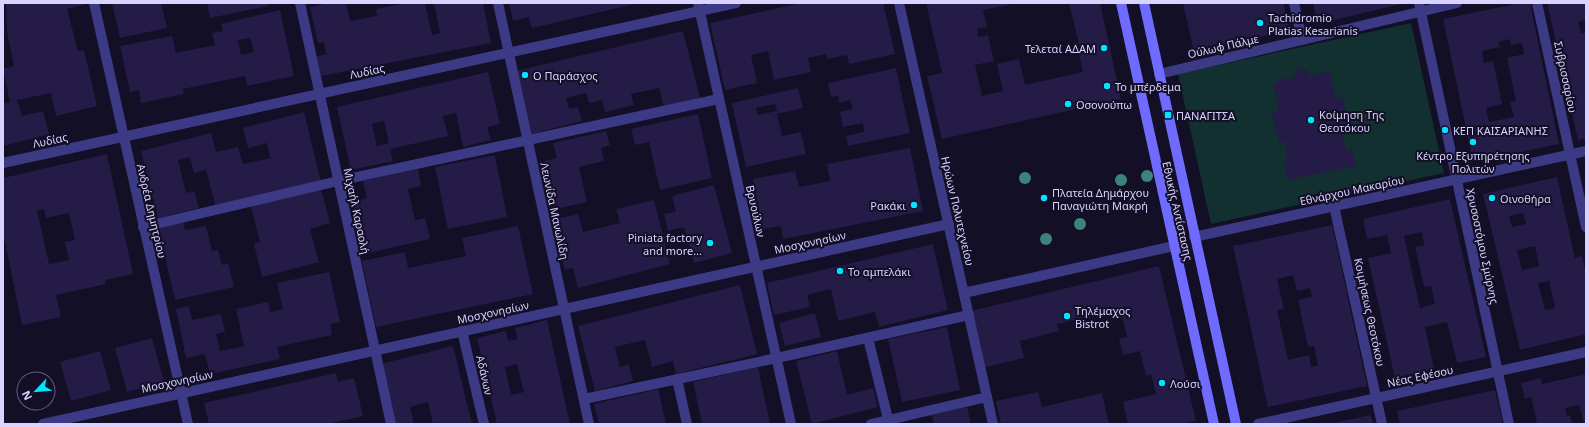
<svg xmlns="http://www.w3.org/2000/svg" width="1589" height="427" font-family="'Noto Sans',sans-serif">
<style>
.green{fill:#12302f}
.building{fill:#241b47;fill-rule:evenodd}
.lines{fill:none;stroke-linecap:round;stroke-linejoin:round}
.service{stroke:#3d3a85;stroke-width:10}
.pedestrian{stroke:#3d3a85;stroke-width:10}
.minor{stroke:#3d3a85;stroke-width:10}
.tertiary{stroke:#3d3a85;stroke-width:10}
.secondary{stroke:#6f6bff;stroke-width:10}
.tree{fill:#3d827b}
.poi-dot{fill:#00e5ff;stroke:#130f26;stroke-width:1.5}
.labels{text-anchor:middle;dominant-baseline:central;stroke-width:4;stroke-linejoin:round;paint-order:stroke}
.poi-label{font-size:11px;fill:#d9d4ff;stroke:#130f26;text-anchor:start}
.street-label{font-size:11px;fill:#d9d4ff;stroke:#130f26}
</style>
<rect width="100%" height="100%" fill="#130f26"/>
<!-- green -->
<polygon class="green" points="1411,23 1444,173 1211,224 1178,74"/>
<!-- building -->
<g class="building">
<polygon points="6,3 83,3 83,5 67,9 78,51 84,50 97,106 56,116 51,93 17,100 22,116 43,111 49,134 3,146 3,104 10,102 3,69 14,66 7,32"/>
<polygon points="112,3 161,3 167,28 120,38"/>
<polygon points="207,3 268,3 268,6 210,18"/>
<polygon points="329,3 346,3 350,21 377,16 376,9 407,3 425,3 432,35 440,33 434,3 483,3 491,43 321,76 317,56 326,54 324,42 318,43 310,7"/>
<polygon points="509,3 635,3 635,4 532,28 529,17 513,21"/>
<polygon points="801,3 883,3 895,54 849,64 847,55 827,59 826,54 808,58 811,72 774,80 768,51 751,55 757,83 725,90 710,23"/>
<polygon points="926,3 1009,3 1009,5 983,10 987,27 977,29 978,37 988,35 994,61 975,65 982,96 1003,91 997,64 1019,59 1025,85 1083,72 1078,48 1080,48 1069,3 1100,3 1121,99 942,139 927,76 942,73"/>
<polygon points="1183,3 1283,3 1290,30 1194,52"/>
<polygon points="1313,3 1401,3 1401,4 1318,24"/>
<path d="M1521 3H1530L1559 144 1473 162 1443 19ZM1510 39 1511 45 1522 43 1524 54 1507 58 1516 101 1510 102 1514 117 1489 122 1486 108 1502 104 1493 61 1484 63 1482 51 1500 47 1498 42Z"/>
<polygon points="1547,3 1586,3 1586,20 1578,22 1581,34 1586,33 1586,138 1578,140"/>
<path d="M280 10 294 76 247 86 245 76 183 89 184 94 141 103 139 90 130 92 120 46 172 36 176 53 215 45 212 33 223 31 221 24ZM250 38 254 52 241 55 238 40Z"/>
<polygon points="683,31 700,98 664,107 659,88 631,94 634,105 605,112 602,100 589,103 586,93 566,98 569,109 578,107 582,121 531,134 516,71"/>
<polygon points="896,68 910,133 848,146 846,136 864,132 863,123 843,127 840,112 853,109 850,100 839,103 838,96 831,97 828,83"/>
<polygon points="1305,69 1309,72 1310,76 1318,74 1321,70 1325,73 1330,72 1336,99 1343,97 1349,128 1342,130 1346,150 1352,148 1356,166 1287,180 1284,161 1288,161 1284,141 1279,142 1272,112 1279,110 1273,83 1278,82 1281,78 1286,80 1292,79 1297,70"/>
<path d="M488 72 500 124 487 127 491 140 463 147 456 113 443 116 448 136 390 149 393 161 351 170 337 107ZM384 121 389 143 377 146 372 124Z"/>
<path d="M798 88 803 108 777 114 782 136 801 132 806 154 746 167 732 103ZM775 104 777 111 758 115 756 108Z"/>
<polygon points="304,112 321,182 216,208 206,170 194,173 190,157 178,160 186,193 194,191 199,208 158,218 141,151 211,133 216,152 238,147 243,164 270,158 267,143 248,148 243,128"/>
<polygon points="698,114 712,178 660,190 649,142 635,145 631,129"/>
<polygon points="606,131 610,145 601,148 604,161 579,167 587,202 555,209 544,161 557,158 553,143"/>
<polygon points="910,148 923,211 783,239 781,226 763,229 753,179 795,171 799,187 830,181 827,164"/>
<path d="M107 154 133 274 105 280 106 284 56 295 61 317 22 325 3 232V178ZM44 209 46 218 69 213 75 240 65 242 69 260 49 264 37 210Z"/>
<polygon points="495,155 507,217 448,229 435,167"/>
<polygon points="418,169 421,186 408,189 415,220 425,218 430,239 364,254 352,202 367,198 363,181"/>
<path d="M1557 177 1575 258 1582 256 1586 274V334L1520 350 1483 194ZM1523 213 1526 224 1512 227 1509 216ZM1535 246 1539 266 1522 270 1517 250ZM1549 281 1555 308 1545 310 1538 283Z"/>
<polygon points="714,185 732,253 694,263 684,227 668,231 664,214 676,212 672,196"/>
<polygon points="321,189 330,223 310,229 319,262 262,277 254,244 260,242 251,206"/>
<path d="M1450 199 1486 357 1457 363 1447 322 1425 327 1434 369 1395 378 1368 258 1391 253 1387 235 1367 239 1363 219ZM1422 232 1424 245 1415 247 1424 287 1431 286 1435 304 1420 308 1404 236Z"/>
<polygon points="654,200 670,264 578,288 573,268 565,270 552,220 578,214 583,232 620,223 616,209"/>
<polygon points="183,221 185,230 206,226 212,251 218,250 222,265 228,263 234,287 175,300 158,226"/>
<path d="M1332 225 1367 386 1268 407 1233 246ZM1293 275 1297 291 1310 288 1312 297 1298 300 1308 347 1314 346 1318 365 1311 367 1309 355 1288 360 1277 310 1284 309 1277 279Z"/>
<polygon points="518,226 533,294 376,327 362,261 405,252 408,268 466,256 462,238"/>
<polygon points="933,244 948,310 879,327 875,312 838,321 831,289 807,295 810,307 774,315 767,283"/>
<polygon points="1159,266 1196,421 1183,424 1128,424 1123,402 1156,394 1151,374 1146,376 1140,351 1123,355 1119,339 1127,337 1121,313 1105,317 1104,313 1057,324 1059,331 1020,341 1024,358 985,367 971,311"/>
<polygon points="329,272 340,322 330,324 332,335 277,347 280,359 210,374 205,354 186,358 176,309 189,306 192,320 221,314 225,332 216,334 220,351 244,346 236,309 268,302 270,312 283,309 277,283"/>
<polygon points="740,285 757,354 676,374 673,361 652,367 645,340 615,347 620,367 629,364 633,381 595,391 578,326"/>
<polygon points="815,313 821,337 785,346 779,323"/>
<path d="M547 320 570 424H497L477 338 506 331 508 341 517 339 515 328ZM517 364 524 392 511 395 505 367Z"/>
<polygon points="947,327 960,390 902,402 888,339"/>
<polygon points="152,338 164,382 127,392 115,348"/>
<polygon points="453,346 472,424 433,424 428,402 410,407 414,424 395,424 380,364"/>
<polygon points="100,351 111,390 71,401 60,362"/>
<polygon points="837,351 847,395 873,388 878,407 812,424 796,361"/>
<polygon points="758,367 770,424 702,424 693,382"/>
<polygon points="336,373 338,382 354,378 363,416 327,424 209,424 204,403"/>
<polygon points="1586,374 1586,424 1584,424 1579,405 1565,408 1567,416 1570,415 1572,424 1532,424 1537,422 1531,397 1525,399 1521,383 1541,378 1542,384"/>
<polygon points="658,389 666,424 599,424 594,404"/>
<polygon points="1495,390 1503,424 1400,424 1397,411"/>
<polygon points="1038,392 1042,407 1102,393 1109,424 1001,424 996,401"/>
<polygon points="967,407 971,424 934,424 932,415"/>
<polygon points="1371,415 1373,424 1333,424 1333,423"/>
</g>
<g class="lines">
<!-- service -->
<g class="service">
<polyline points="143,227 338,181 719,99"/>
<polyline points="462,331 484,424"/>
<polyline points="868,338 888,419"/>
<polyline points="677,379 687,424"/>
<polyline points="584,399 777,358 969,315"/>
<polyline points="871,424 987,397"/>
</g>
<!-- pedestrian -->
<polyline class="pedestrian" points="964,293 1174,246"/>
<!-- minor -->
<g class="minor">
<polyline points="94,3 188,424"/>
<polyline points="300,3 391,424"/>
<polyline points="498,3 589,424"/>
<polyline points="698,3 791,424"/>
<polyline points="899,3 993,424"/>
<polyline points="1294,3 1302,40"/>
<polyline points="1419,3 1509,424"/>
<polyline points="1537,3 1586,227"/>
<polyline points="1159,74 1457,3"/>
<polyline points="3,163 736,3"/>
<polyline points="1334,206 1382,424"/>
<polyline points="1194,237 1586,151"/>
<polyline points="43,424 949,224"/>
</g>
<!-- tertiary -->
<polyline class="tertiary" points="1258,424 1586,352"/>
<!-- secondary -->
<g class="secondary">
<polyline points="1121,3 1214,424"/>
<polyline points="1144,3 1236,424"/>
</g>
</g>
<!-- trees -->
<g class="tree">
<circle cx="1147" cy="176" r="6"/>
<circle cx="1025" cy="178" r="6"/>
<circle cx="1121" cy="180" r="6"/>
<circle cx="1080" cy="224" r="6"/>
<circle cx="1046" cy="239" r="6"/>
</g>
<!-- markers -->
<g class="poi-dot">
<circle cx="1260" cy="23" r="4"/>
<circle cx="1104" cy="48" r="4"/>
<circle cx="525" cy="75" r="4"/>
<circle cx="1107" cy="86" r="4"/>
<circle cx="1068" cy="104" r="4"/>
<rect x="1164" y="111" width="8" height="8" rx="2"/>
<circle cx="1311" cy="120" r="4"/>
<circle cx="1445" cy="130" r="4"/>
<circle cx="1473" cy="142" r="4"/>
<circle cx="1044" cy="198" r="4"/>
<circle cx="1492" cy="198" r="4"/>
<circle cx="914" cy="205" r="4"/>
<circle cx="710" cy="243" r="4"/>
<circle cx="840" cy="271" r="4"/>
<circle cx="1067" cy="316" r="4"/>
<circle cx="1162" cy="383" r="4"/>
</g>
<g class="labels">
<!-- poi labels -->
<g class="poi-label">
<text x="1268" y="17">Tachidromio<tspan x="1268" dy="13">Platias Kesarianis</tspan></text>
<text x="1096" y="48" text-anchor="end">Τελεταί ΑΔΑΜ</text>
<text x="533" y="75">Ο Παράσχος</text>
<text x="1115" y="86">Το μπέρδεμα</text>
<text x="1076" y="104">Οσονούπω</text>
<text x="1319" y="114">Κοίμηση Της<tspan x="1319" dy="13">Θεοτόκου</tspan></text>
<text x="1176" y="115">ΠΑΝΑΓΙΤΣΑ</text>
<text x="1453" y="130">ΚΕΠ ΚΑΙΣΑΡΙΑΝΗΣ</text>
<text x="1473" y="155" text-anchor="middle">Κέντρο Εξυπηρέτησης<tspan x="1473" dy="13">Πολιτών</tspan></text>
<text x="1052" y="192">Πλατεία Δημάρχου<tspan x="1052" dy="13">Παναγιώτη Μακρή</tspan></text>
<text x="1500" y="198">Οινοθήρα</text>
<text x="906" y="205" text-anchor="end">Ρακάκι</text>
<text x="702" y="237" text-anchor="end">Piniata factory<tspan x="702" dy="13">and more...</tspan></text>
<text x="848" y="271">Το αμπελάκι</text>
<text x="1075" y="310">Τηλέμαχος<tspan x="1075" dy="13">Bistrot</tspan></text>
<text x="1170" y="383">Λούσι</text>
</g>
<!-- street labels -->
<g class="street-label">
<text transform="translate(1223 46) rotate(-13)">Ούλωφ Πάλμε</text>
<text transform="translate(367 71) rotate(-12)">Λυδίας</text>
<text transform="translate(1566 77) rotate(78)">Συβρισσαρίου</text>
<text transform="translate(50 140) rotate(-12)">Λυδίας</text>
<text transform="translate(1352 190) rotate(-12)">Εθνάρχου Μακαρίου</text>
<text transform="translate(152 211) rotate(77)">Ανδρέα Δημητρίου</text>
<text transform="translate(357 211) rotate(78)">Μιχαήλ Καραολή</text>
<text transform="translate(555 211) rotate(78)">Λεωνίδα Μανωλίδη</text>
<text transform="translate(756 211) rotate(77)">Βρυούλων</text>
<text transform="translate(958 211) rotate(77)">Ηρώων Πολυτεχνείου</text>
<text transform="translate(1178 211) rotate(77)">Εθνικής Αντίστασης</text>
<text transform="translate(810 242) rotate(-12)">Μοσχονησίων</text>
<text transform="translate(1483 246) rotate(78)">Χρυσοστόμου Σμύρνης</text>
<text transform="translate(493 312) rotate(-12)">Μοσχονησίων</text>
<text transform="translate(1370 312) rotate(78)">Κοιμήσεως Θεοτόκου</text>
<text transform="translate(485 375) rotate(77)">Αδάνων</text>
<text transform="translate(1420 376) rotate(-12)">Νέας Εφέσου</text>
<text transform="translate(177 381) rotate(-12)">Μοσχονησίων</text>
</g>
</g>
<!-- border -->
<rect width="1589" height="427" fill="none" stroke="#d9d4ff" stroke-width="8"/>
<!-- north arrow -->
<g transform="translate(36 391) rotate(244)"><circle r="19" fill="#130f26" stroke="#625e7d"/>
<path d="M0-3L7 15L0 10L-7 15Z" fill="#00e5ff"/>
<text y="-6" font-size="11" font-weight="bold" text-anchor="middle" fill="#d9d4ff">N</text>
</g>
</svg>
